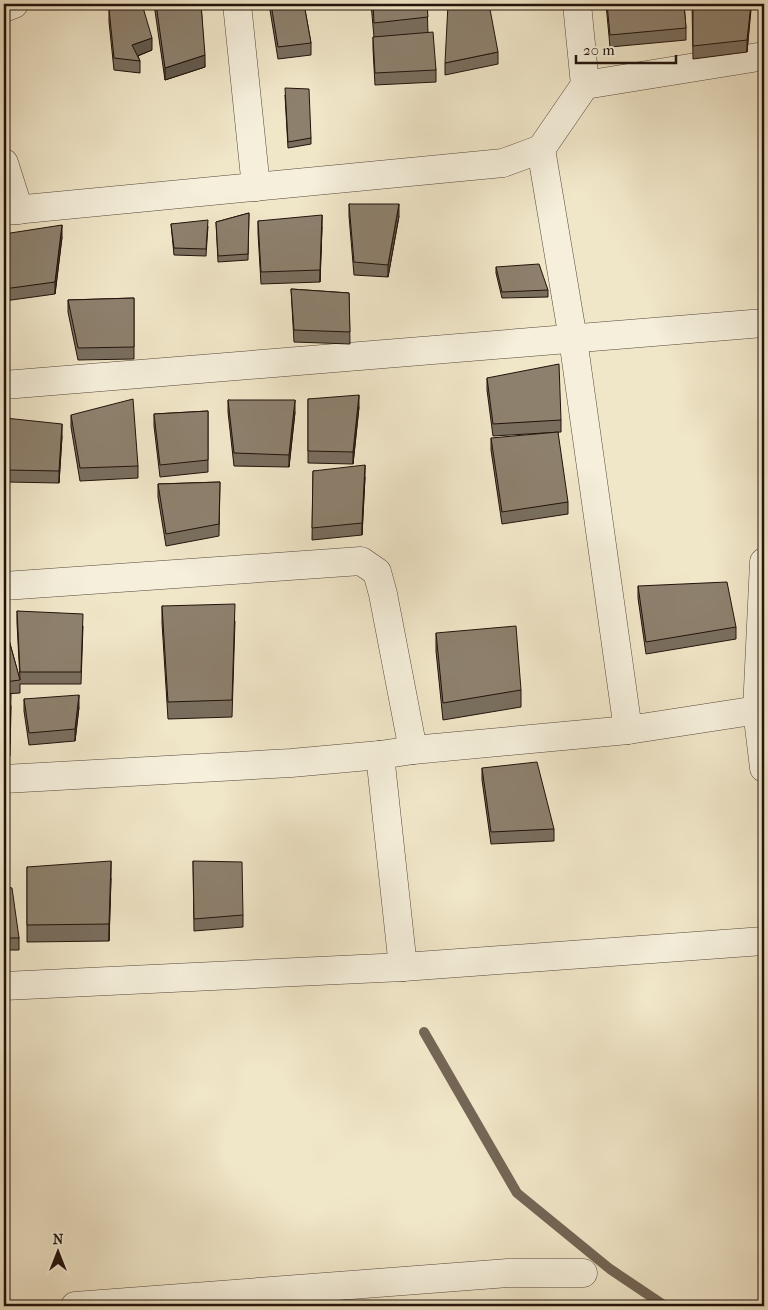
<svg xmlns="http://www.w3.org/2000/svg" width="768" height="1310" font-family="'IM FELL French Canon',serif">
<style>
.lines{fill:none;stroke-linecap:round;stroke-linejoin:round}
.stream{stroke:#746656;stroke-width:10}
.street-casing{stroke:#56473a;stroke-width:29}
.street{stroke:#f5efdb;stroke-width:28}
.wall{fill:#796e5e;stroke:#22120b}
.shaded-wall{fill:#635a4c;stroke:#22120b}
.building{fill:#8d806d;stroke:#22120b}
</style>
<rect width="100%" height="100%" fill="#f0e6c8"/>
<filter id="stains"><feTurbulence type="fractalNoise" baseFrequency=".004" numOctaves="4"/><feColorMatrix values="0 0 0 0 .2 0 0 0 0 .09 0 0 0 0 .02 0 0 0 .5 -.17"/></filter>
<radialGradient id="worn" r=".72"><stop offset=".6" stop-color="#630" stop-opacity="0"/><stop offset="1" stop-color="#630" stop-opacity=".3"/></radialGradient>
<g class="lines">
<!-- stream -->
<polyline class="stream" points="424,1032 517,1193 610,1269 665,1306"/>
<!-- street casing -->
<g class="street-casing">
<g id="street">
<polyline points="237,4 256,187"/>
<polyline points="4,8 14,4"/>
<polyline points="585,85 764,56"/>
<polyline points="541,149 573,339 628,730"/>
<polyline points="4,163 19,210"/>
<polyline points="4,211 503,163 541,149 585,85 577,4"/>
<polyline points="4,385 764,323"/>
<polyline points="764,562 757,710 764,768"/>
<polyline points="4,586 361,561 377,572 383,594 413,750"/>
<polyline points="380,755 403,967"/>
<polyline points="4,779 291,763 380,755 413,750 628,730 764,709"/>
<polyline points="4,986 403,967 764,941"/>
<polyline points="75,1306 508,1273 583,1273"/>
</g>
</g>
<!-- street -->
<use href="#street" class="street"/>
</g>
<!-- wall -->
<g class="wall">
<polygon points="154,4 201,4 205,67 165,80"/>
<polygon points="269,4 304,4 311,43 311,55 278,59"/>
<polygon points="371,4 427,4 428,33 436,70 436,82 375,85 373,49 373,37 374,37"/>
<polygon points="606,4 684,4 686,28 686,40 610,47"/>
<polygon points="692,4 751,4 747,52 693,59"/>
<polygon points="109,9 152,50 138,56 140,61 140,73 114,70 109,22"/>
<polygon points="498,52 498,64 445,75 445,63"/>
<polygon points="285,95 311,138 311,144 288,148"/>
<polygon points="349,204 399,216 388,277 354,275 349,216"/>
<polygon points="249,213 248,260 218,262 216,222"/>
<polygon points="258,221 322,227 320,282 261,284 258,233"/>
<polygon points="171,224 208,226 206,256 174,255"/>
<polygon points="4,234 62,237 55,294 4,301"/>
<polygon points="496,267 548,290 548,297 502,298 496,273"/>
<polygon points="291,289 349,293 350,344 294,342"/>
<polygon points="134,298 134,359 78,360 68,312 68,300"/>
<polygon points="487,378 561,420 561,432 493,436 487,390"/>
<polygon points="308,399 359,407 353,464 308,463"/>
<polygon points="228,400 295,412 289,467 234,466 228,412"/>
<polygon points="208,411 208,472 160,477 154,426 154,414"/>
<polygon points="71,415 138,466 138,478 80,481 71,427"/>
<polygon points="5,418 62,436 59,483 7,482"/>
<polygon points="491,438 568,502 568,514 502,524 491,450"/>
<polygon points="313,471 365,477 362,535 312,540"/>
<polygon points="220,482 219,536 166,546 158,497 158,484"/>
<polygon points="638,586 736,627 736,639 646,654 638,598"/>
<polygon points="162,606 235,621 232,717 168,719 162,623"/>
<polygon points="17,611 83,626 81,684 20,684 20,693 4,694 4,622 20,680 17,623"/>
<polygon points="436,633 521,690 521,707 443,720 436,651"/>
<polygon points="4,694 11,706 10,756 4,756"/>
<polygon points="24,699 79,707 75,741 29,745 24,711"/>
<polygon points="482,768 554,829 554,841 491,844 482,780"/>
<polygon points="193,861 243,915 243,927 194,931"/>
<polygon points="27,867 111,878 109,941 27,942"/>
<polygon points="4,886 19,938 19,950 4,950"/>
</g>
<!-- shaded-wall -->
<g class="shaded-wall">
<polygon points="751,4 751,10 747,52 747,40"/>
<polygon points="152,38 152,50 132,58 132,45"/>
<polygon points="205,55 205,67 165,80 165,68"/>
<polygon points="399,204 399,216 388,277 388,265"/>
<polygon points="322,215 322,227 320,282 320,270"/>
<polygon points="62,225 62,237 55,294 55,282"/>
<polygon points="359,395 359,407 353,464 353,452"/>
<polygon points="295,400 295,412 289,467 289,455"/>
<polygon points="62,424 62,436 59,483 59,471"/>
<polygon points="365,465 365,477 362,535 362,523"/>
<polygon points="79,695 79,707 75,741 75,729"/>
<polygon points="111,861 111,878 109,941 109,924"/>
</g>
<!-- building -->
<g class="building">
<polygon points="118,4 142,4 152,38 132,45 140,61 114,58 109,9"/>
<polygon points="156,4 201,4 205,55 165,68"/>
<polygon points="271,4 304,4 311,43 278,47"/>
<polygon points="373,4 427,4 428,17 374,23"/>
<polygon points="448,4 489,4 498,52 445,63"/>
<polygon points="607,4 684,4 686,28 610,35"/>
<polygon points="693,4 751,4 747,40 693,46"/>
<polygon points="433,32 436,70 375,73 373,37"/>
<polygon points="285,88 309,89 311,138 288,142"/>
<polygon points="349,204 399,204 388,265 354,262"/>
<polygon points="249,213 248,254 218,256 216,222"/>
<polygon points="322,215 320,270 261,272 258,221"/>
<polygon points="208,220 206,249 174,248 171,224"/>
<polygon points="62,225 55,282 4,289 4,234"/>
<polygon points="539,264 548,290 502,292 496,267"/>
<polygon points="291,289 349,293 350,332 294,330"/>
<polygon points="134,298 134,347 78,348 68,300"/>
<polygon points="559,364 561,420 493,424 487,378"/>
<polygon points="359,395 353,452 308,451 308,399"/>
<polygon points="133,399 138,466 80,468 71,415"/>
<polygon points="228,400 295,400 289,455 234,453"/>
<polygon points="208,411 208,460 160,465 154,414"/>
<polygon points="5,418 62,424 59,471 7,470"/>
<polygon points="558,432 568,502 502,512 491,438"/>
<polygon points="365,465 362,523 312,528 313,471"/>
<polygon points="220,482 219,524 166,534 158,484"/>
<polygon points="727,582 736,627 646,642 638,586"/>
<polygon points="235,604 232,700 168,702 162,606"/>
<polygon points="17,611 83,614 81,672 20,672"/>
<polygon points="4,622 20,680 4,682"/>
<polygon points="516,626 521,690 443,703 436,633"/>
<polygon points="4,694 11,694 10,744 4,744"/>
<polygon points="79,695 75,729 29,733 24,699"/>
<polygon points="537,762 554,829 491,832 482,768"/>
<polygon points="111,861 109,924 27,925 27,867"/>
<polygon points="193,861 242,862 243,915 194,919"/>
<polygon points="4,886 12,888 19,938 4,938"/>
</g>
<!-- margin -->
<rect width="768" height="1310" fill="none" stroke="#f0e6c8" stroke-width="20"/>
<rect x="5" y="5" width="758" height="1300" fill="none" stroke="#22120b" stroke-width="2.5"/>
<rect x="10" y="10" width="748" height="1290" fill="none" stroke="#22120b"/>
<!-- north arrow -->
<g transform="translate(58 1252)" stroke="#f5efdb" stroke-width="4" paint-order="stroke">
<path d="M0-4L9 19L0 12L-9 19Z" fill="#22120b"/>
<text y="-8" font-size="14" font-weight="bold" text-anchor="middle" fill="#22120b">N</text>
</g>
<!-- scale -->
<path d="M576 55v8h100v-8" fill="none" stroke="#22120b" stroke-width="2.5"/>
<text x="583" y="55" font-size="15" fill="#22120b" stroke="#f5efdb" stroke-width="4" paint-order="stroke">20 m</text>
<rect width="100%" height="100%" filter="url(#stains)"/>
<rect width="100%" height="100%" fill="url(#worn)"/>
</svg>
